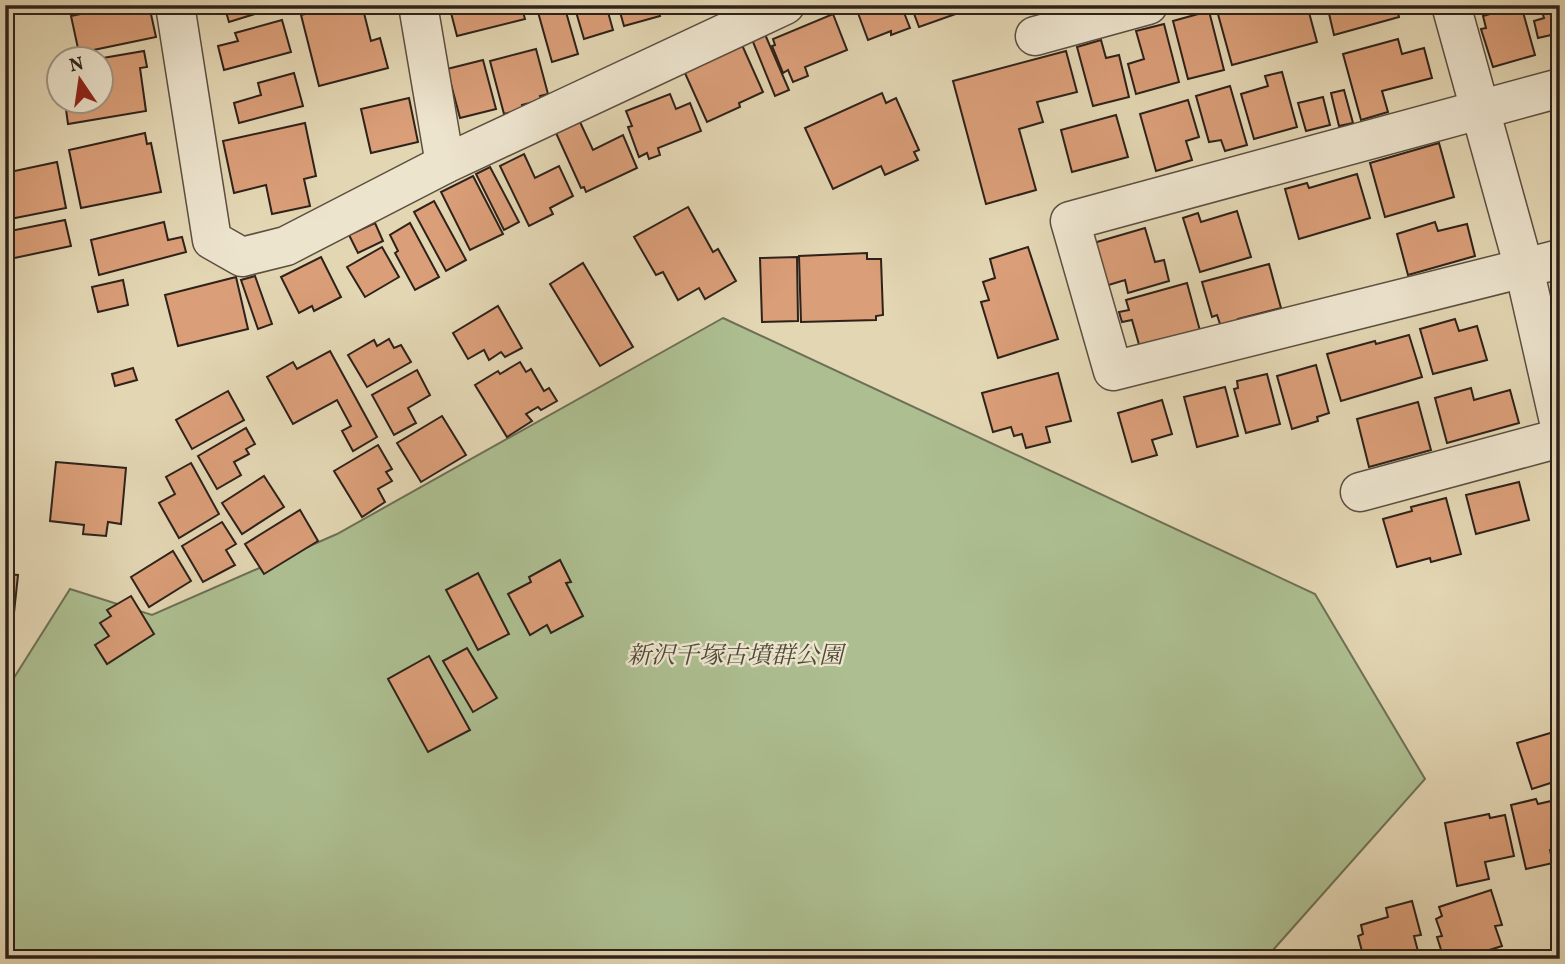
<svg xmlns="http://www.w3.org/2000/svg" width="1565" height="964" font-family="Vollkorn,'Noto Serif JP',serif">
<style>
.green{fill:#adbf91;stroke:#6e7056;stroke-width:2}
.building{fill:#da9e78;stroke:#2e221b;stroke-width:2}
.lines{fill:none;stroke-linecap:round;stroke-linejoin:round}
.street-casing{stroke:#5b4f41;stroke-width:41}
.street{stroke:#ede4ce;stroke-width:38}
.labels{text-anchor:middle;dominant-baseline:central;stroke-width:5;stroke-linejoin:round;paint-order:stroke}
.park-label{font-size:24px;font-style:italic;fill:#4e4938;stroke:#ede4ce}
</style>
<rect width="100%" height="100%" fill="#e3d6b3"/>
<filter id="stains"><feTurbulence type="fractalNoise" baseFrequency=".00286" numOctaves="4"/><feColorMatrix values="0 0 0 0 .2 0 0 0 0 .09 0 0 0 0 .02 0 0 0 .5 -.17"/></filter>
<radialGradient id="worn" r=".72"><stop offset=".6" stop-color="#630" stop-opacity="0"/><stop offset="1" stop-color="#630" stop-opacity=".3"/></radialGradient>
<!-- green -->
<polygon class="green" points="723,318 1315,594 1425,779 1265,959 5,959 5,692 70,589 152,615 337,534"/>
<!-- building -->
<g class="building">
<polygon points="124,5 149,5 156,37 79,53 71,16"/>
<polygon points="224,5 273,5 274,8 229,22"/>
<polygon points="340,5 362,5 371,41 380,38 388,68 319,86 301,15"/>
<polygon points="449,5 521,5 525,19 457,36"/>
<polygon points="536,5 564,5 578,54 552,62"/>
<polygon points="574,5 606,5 613,30 584,39"/>
<polygon points="618,5 657,5 660,16 624,26"/>
<polygon points="855,5 901,5 910,28 891,35 891,31 868,40"/>
<polygon points="904,5 981,5 919,27 913,11 907,13"/>
<polygon points="1223,5 1307,5 1317,42 1232,65 1216,7"/>
<polygon points="1327,5 1396,5 1399,17 1334,35"/>
<polygon points="1521,5 1535,55 1493,67 1481,29 1486,28 1483,16"/>
<polygon points="1540,5 1560,5 1560,64 1558,64 1551,35 1538,38 1534,21 1544,18"/>
<polygon points="1209,11 1224,70 1188,79 1173,21"/>
<polygon points="833,14 847,50 805,67 808,76 793,82 788,70 783,73 772,46 775,45 773,39"/>
<polygon points="282,20 291,52 224,70 218,46 238,41 235,33"/>
<polygon points="1164,24 1179,82 1136,94 1128,64 1144,59 1136,31"/>
<polygon points="764,32 789,90 775,96 751,37"/>
<polygon points="1398,39 1402,54 1424,48 1432,78 1382,91 1388,112 1361,120 1343,54"/>
<polygon points="1101,40 1106,58 1119,55 1129,97 1093,106 1077,47"/>
<polygon points="742,45 763,92 739,103 740,107 707,122 684,71"/>
<polygon points="536,49 548,94 540,96 541,100 522,105 523,109 504,114 490,61"/>
<polygon points="144,51 147,67 140,68 146,111 68,124 65,102 102,102 102,60 91,60"/>
<polygon points="1066,51 1077,92 1037,102 1043,122 1019,129 1036,190 986,204 953,81"/>
<polygon points="483,60 496,109 460,118 447,69"/>
<polygon points="1282,72 1297,127 1254,139 1241,94 1268,86 1265,76"/>
<polygon points="294,73 303,106 239,123 234,103 261,95 258,83"/>
<polygon points="1230,86 1247,145 1225,151 1221,140 1209,142 1196,96"/>
<polygon points="1344,90 1353,123 1339,126 1331,93"/>
<polygon points="882,93 886,103 896,98 919,150 914,152 918,160 885,175 881,166 833,189 805,128"/>
<polygon points="670,94 676,109 690,103 701,131 658,148 660,155 649,159 647,153 639,157 628,127 632,126 626,111"/>
<polygon points="1323,97 1330,125 1306,131 1298,103"/>
<polygon points="409,98 418,142 371,153 361,109"/>
<polygon points="1188,100 1199,137 1186,141 1192,160 1156,171 1140,114"/>
<polygon points="1116,115 1128,157 1072,172 1061,130"/>
<polygon points="580,122 593,150 623,135 637,168 586,192 584,187 581,188 556,133"/>
<polygon points="305,123 316,176 304,179 310,206 272,214 266,185 234,193 223,141"/>
<polygon points="145,133 147,144 151,143 161,192 81,208 69,150"/>
<polygon points="1439,143 1454,197 1385,217 1370,163"/>
<polygon points="524,154 535,178 559,166 573,196 550,208 553,214 529,226 500,166"/>
<polygon points="57,162 66,208 5,220 5,173"/>
<polygon points="490,167 519,222 504,230 476,174"/>
<polygon points="1357,174 1370,218 1299,239 1285,189 1307,183 1309,188"/>
<polygon points="473,176 503,234 470,250 441,192"/>
<polygon points="434,201 466,260 446,271 414,212"/>
<polygon points="688,207 713,252 718,249 736,281 705,299 699,288 678,300 663,272 656,275 634,237"/>
<polygon points="1237,211 1251,257 1200,272 1183,218 1198,213 1201,222"/>
<polygon points="65,220 71,246 5,260 5,232"/>
<polygon points="164,222 168,240 182,237 186,252 99,275 91,240"/>
<polygon points="1435,222 1438,231 1467,224 1475,256 1408,275 1397,234"/>
<polygon points="375,223 383,241 358,253 349,235"/>
<polygon points="410,223 439,277 415,290 395,253 398,251 390,235"/>
<polygon points="1145,228 1155,262 1164,260 1169,281 1128,293 1125,280 1102,287 1090,244"/>
<polygon points="382,247 399,277 365,297 347,267"/>
<polygon points="1028,247 1058,339 998,358 981,302 989,300 983,282 995,278 990,259"/>
<polygon points="867,253 867,259 881,259 883,315 876,316 876,320 801,322 799,256"/>
<polygon points="321,257 341,297 314,311 312,306 299,313 281,277"/>
<polygon points="797,257 798,321 762,322 760,258"/>
<polygon points="583,263 633,347 600,366 550,284"/>
<polygon points="1269,264 1281,308 1238,319 1239,322 1221,327 1217,315 1212,317 1202,282"/>
<polygon points="255,276 272,324 258,329 241,280"/>
<polygon points="236,277 248,329 178,346 165,295"/>
<polygon points="123,280 128,305 98,312 92,287"/>
<polygon points="1187,283 1202,338 1142,355 1132,320 1122,322 1119,312 1129,310 1126,300"/>
<polygon points="498,306 522,348 505,357 501,352 489,360 484,350 468,359 453,333"/>
<polygon points="1455,319 1459,331 1477,326 1487,360 1433,374 1420,329"/>
<polygon points="1409,335 1422,377 1341,401 1327,354 1375,341 1376,344"/>
<polygon points="389,339 394,348 401,345 411,362 367,387 348,355 374,340 377,346"/>
<polygon points="330,351 377,437 353,451 342,431 351,426 337,400 293,424 267,377 293,362 297,369"/>
<polygon points="520,362 526,372 531,369 544,391 549,388 557,401 541,410 538,407 526,414 532,421 507,437 475,385 498,371 500,374"/>
<polygon points="1316,365 1329,413 1317,417 1318,421 1292,429 1277,376"/>
<polygon points="133,368 137,380 115,386 112,374"/>
<polygon points="417,370 430,395 408,408 416,423 394,435 372,395"/>
<polygon points="1058,373 1071,421 1046,427 1050,442 1026,448 1022,434 1014,436 1011,427 993,432 982,393"/>
<polygon points="1267,374 1280,424 1246,433 1234,389 1238,388 1237,381"/>
<polygon points="1225,387 1238,436 1197,447 1184,397"/>
<polygon points="1471,388 1474,400 1510,390 1519,423 1447,443 1435,398"/>
<polygon points="228,391 244,420 192,449 176,420"/>
<polygon points="1162,400 1172,434 1152,440 1157,455 1132,462 1118,413"/>
<polygon points="1418,402 1431,450 1369,467 1357,419"/>
<polygon points="442,416 466,455 421,482 397,443"/>
<polygon points="246,428 255,444 246,449 249,454 234,462 241,475 217,489 198,456"/>
<polygon points="378,445 392,469 386,472 392,481 378,489 385,502 362,517 334,471"/>
<polygon points="56,462 126,468 121,524 108,522 106,536 83,534 84,525 50,521"/>
<polygon points="191,463 219,514 179,538 159,503 175,494 166,477"/>
<polygon points="264,476 284,507 242,534 222,503"/>
<polygon points="1519,482 1529,520 1476,534 1466,495"/>
<polygon points="1446,498 1461,554 1431,562 1430,558 1397,567 1383,519 1412,511 1411,507"/>
<polygon points="300,510 318,541 264,574 245,544"/>
<polygon points="222,522 236,544 226,550 235,565 203,582 182,546"/>
<polygon points="173,551 191,581 149,607 131,577"/>
<polygon points="560,560 571,582 566,583 583,616 551,633 547,625 530,635 508,594 531,582 529,577"/>
<polygon points="478,573 509,634 478,650 446,590"/>
<polygon points="5,574 18,575 5,698"/>
<polygon points="131,596 154,634 107,664 95,645 109,636 100,623 111,616 107,610"/>
<polygon points="467,648 497,698 473,712 443,661"/>
<polygon points="429,656 470,730 428,752 388,679"/>
<polygon points="1560,730 1560,780 1532,789 1517,743"/>
<polygon points="1536,799 1538,804 1551,801 1560,840 1560,848 1550,850 1553,863 1526,869 1511,805"/>
<polygon points="1489,814 1490,818 1505,815 1514,856 1485,862 1489,879 1457,886 1445,823"/>
<polygon points="1491,890 1502,925 1495,926 1502,946 1461,959 1444,959 1437,937 1442,936 1436,919 1442,916 1439,907"/>
<polygon points="1412,901 1421,935 1414,936 1420,959 1370,959 1368,954 1363,955 1358,936 1363,934 1361,925 1388,917 1386,908"/>
</g>
<g class="lines">
<!-- street casing -->
<g class="street-casing">
<g id="street">
<polyline points="175,5 212,240 242,257 286,246 445,164 785,5"/>
<polyline points="418,5 445,164"/>
<polyline points="1451,5 1524,268 1560,426"/>
<polyline points="1035,36 1148,5"/>
<polyline points="1560,88 1070,221 1113,371 1560,259"/>
<polyline points="1360,492 1560,438"/>
</g>
</g>
<!-- street -->
<use href="#street" class="street"/>
</g>
<g class="labels">
<!-- park labels -->
<g class="park-label">
<text x="735" y="657">新沢千塚古墳群公園</text>
</g>
</g>
<!-- margin -->
<rect width="1565" height="964" fill="none" stroke="#e3d6b3" stroke-width="28"/>
<rect x="7" y="7" width="1551" height="950" fill="none" stroke="#2e221b" stroke-width="3.5"/>
<rect x="14" y="14" width="1537" height="936" fill="none" stroke="#2e221b" stroke-width="2"/>
<!-- north arrow -->
<g transform="translate(80 80) rotate(347)"><circle r="33" fill="#ede4ce" stroke="#a19686" stroke-width="2"/>
<path d="M0-5L12 26L0 18L-12 26Z" fill="#8f2418"/>
<text y="-10" font-size="19" font-weight="bold" text-anchor="middle" fill="#2e221b">N</text>
</g>
<rect width="100%" height="100%" filter="url(#stains)"/>
<rect width="100%" height="100%" fill="url(#worn)"/>
</svg>
